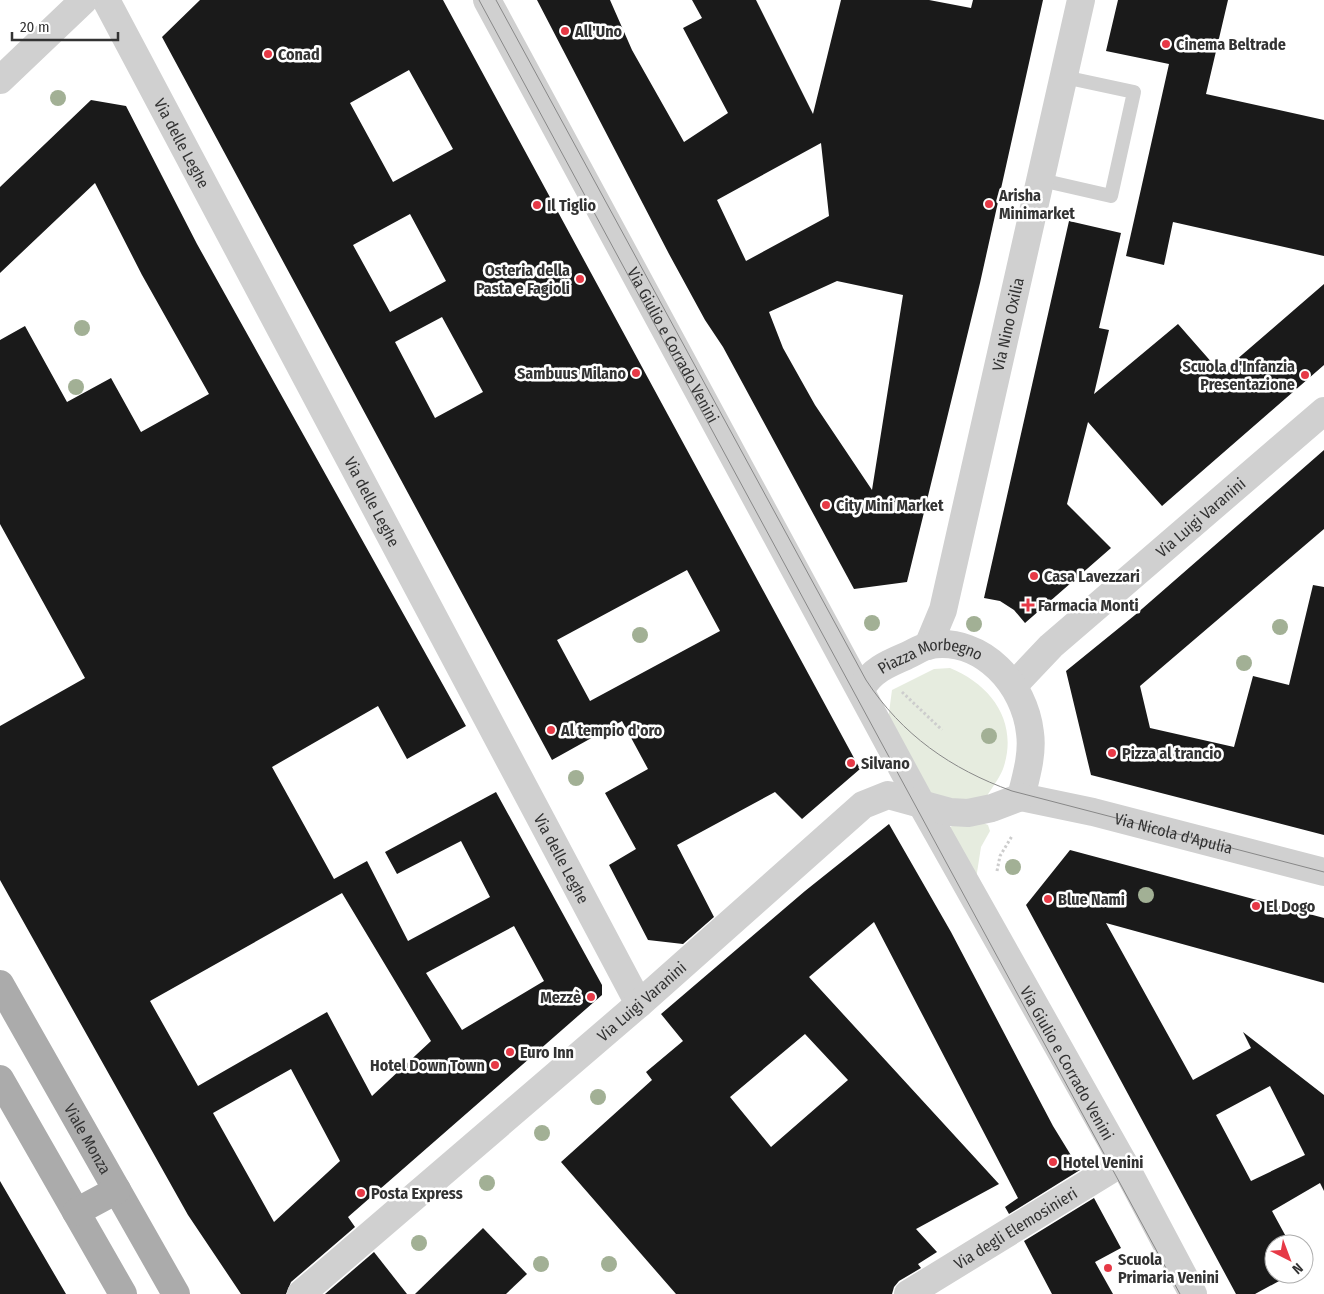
<svg xmlns="http://www.w3.org/2000/svg" width="1324" height="1294" font-family="'Fira Sans Condensed',sans-serif">
<style>
.green{fill:#e6ecdf}
.building{fill:#1a1a1a;fill-rule:evenodd}
.lines{fill:none;stroke-linecap:round;stroke-linejoin:round}
.path{stroke:#cdcdcd;stroke-width:3;stroke-dasharray:2.5 2.5;stroke-linecap:butt}
.lane{stroke:#d0d0d0;stroke-width:14}
.street{stroke:#d0d0d0;stroke-width:28}
.primary{stroke:#ababab;stroke-width:28}
.tram{stroke:#888;stroke-width:1}
.tree{fill:#a2b095}
.poi-dot{fill:#e63946;stroke:#fff;stroke-width:2}
.labels{text-anchor:middle;dominant-baseline:central;stroke-width:5;stroke-linejoin:round;paint-order:stroke}
.poi-label{font-size:16px;font-weight:bold;fill:#333;stroke:#fff;text-anchor:start}
.street-label{font-size:16px;fill:#333;stroke:#fff}
</style>
<rect width="100%" height="100%" fill="#fff"/>
<!-- green -->
<g class="green">
<path d="M950 668C992 685 1019 723 1003 769 999 779 991 789 985 799L968 802 931 797 888 720 892 690 934 669Z"/>
<polygon points="983,823 988,825 990,831 981,847 976,879 947,829 952,826"/>
</g>
<!-- building -->
<g class="building">
<path d="M200 0H443L860 769 802 819 775 792 677 845 714 917 683 944 648 940 609 865 636 849 605 793 648 769 622 721 552 760 162 37ZM409 70 453 149 393 182 350 103ZM410 214 446 281 390 312 353 245ZM442 317 483 392 435 418 395 342ZM687 570 720 631 590 701 557 640Z"/>
<path d="M537 0H610L632 50 684 142 728 113 683 28 702 18 692 0H756L813 114 841 0H929L971 8 973 0H1043L980 283 907 582 854 589 723 347 705 320 669 254ZM821 143 829 216 746 261 717 200ZM837 281 903 295 872 490 815 405 783 348 769 312Z"/>
<polygon points="1118,0 1228,0 1206,94 1324,120 1324,256 1173,222 1164,265 1126,256 1169,64 1106,51"/>
<path d="M91 100 126 106 197 244 466 726 407 759 378 706 272 767 334 879 367 861 408 941 490 897 461 841 397 874 385 852 496 792 602 985V995L348 1217 355 1227 291 1282 286 1294H241L188 1215 0 880V726L85 678 0 524V340L25 326 67 402 111 378 141 432 209 394 142 275 95 183 0 273V187ZM342 893 431 1041 372 1096 327 1012 198 1086 150 1001ZM514 926 544 981 462 1030 426 973ZM291 1069 340 1161 274 1222 213 1113Z"/>
<polygon points="1069,221 1121,233 1099,328 1109,330 1094,394 1178,324 1221,373 1324,284 1324,365 1162,506 1088,422 1067,504 1111,548 1025,623 1014,610 1000,601 984,598"/>
<polygon points="1324,450 1324,529 1140,686 1150,728 1234,747 1253,676 1289,685 1313,585 1324,587 1324,835 1091,775 1066,671 1135,615"/>
<path d="M889 824 951 932 1053 1126 1080 1170 1009 1214 1005 1207 1018 1198 874 922 809 977 999 1184 916 1229 937 1252 918 1264 921 1268 899 1281 894 1287 892 1294H676L561 1162 652 1080 646 1072 683 1041 661 1014 805 891ZM805 1034 848 1080 771 1147 730 1097Z"/>
<path d="M1070 850 1324 918V983L1106 923 1193 1080 1251 1048 1243 1032 1324 1095V1191L1320 1183 1272 1211 1290 1244H1274V1274H1292L1255 1294H1236L1026 905ZM1270 1086 1305 1155 1251 1181 1216 1115Z"/>
<polygon points="0,1181 49,1265 66,1294 0,1294"/>
<polygon points="1094,1198 1121,1248 1095,1262 1113,1294 1052,1294 1024,1241"/>
<polygon points="483,1228 527,1274 506,1294 415,1294"/>
<polygon points="374,1252 407,1294 325,1294"/>
</g>
<g class="lines">
<!-- path -->
<g class="path">
<polyline points="902,692 942,730"/>
<polyline points="997,871 1000,856 1012,836"/>
</g>
<!-- lane -->
<polyline class="lane" points="1041,180 1111,196 1134,92 1064,77"/>
<!-- street -->
<g class="street">
<path id="s1" d="M106 0 639 1004"/>
<path id="s2" d="M487 0 922 805 1123 1162 1193 1294"/>
<polyline points="0,80 84,0"/>
<path id="s3" d="M928 646 943 610 1081 0"/>
<path id="s4" d="M1014 685 1051 646 1324 411"/>
<path id="s5" d="M861 689C871 671 887 664 906 656 913 653 922 647 930 645 983 637 1025 685 1030 733 1033 754 1026 777 1021 797"/>
<polyline points="1021,797 1093,812 1324,872"/>
<path id="s6" d="M301 1294 639 1004 863 805 888 795 950 812 968 813 992 808 1021 797"/>
<path id="s7" d="M908 1294 1123 1162"/>
</g>
<!-- primary -->
<g class="primary">
<path id="s8" d="M0 984 176 1294"/>
<polyline points="0,1079 123,1294"/>
<polyline points="76,1212 117,1190"/>
</g>
<!-- tram -->
<g class="tram">
<polyline points="479,0 1180,1294"/>
<path id="s9" d="M496 0 866 680C902 735 951 769 1012 791L1324 872"/>
</g>
</g>
<!-- trees -->
<g class="tree">
<circle cx="58" cy="98" r="8"/>
<circle cx="82" cy="328" r="8"/>
<circle cx="76" cy="387" r="8"/>
<circle cx="872" cy="623" r="8"/>
<circle cx="974" cy="624" r="8"/>
<circle cx="1280" cy="627" r="8"/>
<circle cx="640" cy="635" r="8"/>
<circle cx="1244" cy="663" r="8"/>
<circle cx="989" cy="736" r="8"/>
<circle cx="576" cy="778" r="8"/>
<circle cx="1013" cy="867" r="8"/>
<circle cx="1146" cy="895" r="8"/>
<circle cx="598" cy="1097" r="8"/>
<circle cx="542" cy="1133" r="8"/>
<circle cx="487" cy="1183" r="8"/>
<circle cx="419" cy="1243" r="8"/>
<circle cx="541" cy="1264" r="8"/>
<circle cx="609" cy="1264" r="8"/>
</g>
<!-- markers -->
<g class="poi-dot">
<circle cx="565" cy="31" r="5"/>
<circle cx="1166" cy="44" r="5"/>
<circle cx="268" cy="54" r="5"/>
<circle cx="989" cy="204" r="5"/>
<circle cx="537" cy="205" r="5"/>
<circle cx="580" cy="279" r="5"/>
<circle cx="636" cy="373" r="5"/>
<circle cx="1305" cy="375" r="5"/>
<circle cx="826" cy="505" r="5"/>
<circle cx="1034" cy="576" r="5"/>
<path d="M1025.5 597.5h5v5h5v5h-5v5h-5v-5h-5v-5h5z"/>
<circle cx="551" cy="730" r="5"/>
<circle cx="1112" cy="753" r="5"/>
<circle cx="851" cy="763" r="5"/>
<circle cx="1048" cy="899" r="5"/>
<circle cx="1256" cy="906" r="5"/>
<circle cx="591" cy="997" r="5"/>
<circle cx="510" cy="1052" r="5"/>
<circle cx="495" cy="1065" r="5"/>
<circle cx="1053" cy="1162" r="5"/>
<circle cx="361" cy="1193" r="5"/>
<circle cx="1108" cy="1268" r="5"/>
</g>
<g class="labels">
<!-- poi labels -->
<g class="poi-label">
<text x="575" y="31">All'Uno</text>
<text x="1176" y="44">Cinema Beltrade</text>
<text x="278" y="54">Conad</text>
<text x="999" y="195">Arisha<tspan x="999" dy="18">Minimarket</tspan></text>
<text x="547" y="205">Il Tiglio</text>
<text x="570" y="270" text-anchor="end">Osteria della<tspan x="570" dy="18">Pasta e Fagioli</tspan></text>
<text x="1295" y="366" text-anchor="end">Scuola d'Infanzia<tspan x="1295" dy="18">Presentazione</tspan></text>
<text x="626" y="373" text-anchor="end">Sambuus Milano</text>
<text x="836" y="505">City Mini Market</text>
<text x="1044" y="576">Casa Lavezzari</text>
<text x="1038" y="605">Farmacia Monti</text>
<text x="561" y="730">Al tempio d'oro</text>
<text x="1122" y="753">Pizza al trancio</text>
<text x="861" y="763">Silvano</text>
<text x="1058" y="899">Blue Nami</text>
<text x="1266" y="906">El Dogo</text>
<text x="581" y="997" text-anchor="end">Mezzè</text>
<text x="520" y="1052">Euro Inn</text>
<text x="485" y="1065" text-anchor="end">Hotel Down Town</text>
<text x="1063" y="1162">Hotel Venini</text>
<text x="371" y="1193">Posta Express</text>
<text x="1118" y="1259">Scuola<tspan x="1118" dy="18">Primaria Venini</tspan></text>
</g>
<!-- street labels -->
<g class="street-label">
<text stroke="none"><textPath href="#s1" startOffset="162">Via delle Leghe</textPath></text>
<text stroke="none"><textPath href="#s3" startOffset="332">Via Nino Oxilia</textPath></text>
<text stroke="none"><textPath href="#s2" startOffset="392">Via Giulio e Corrado Venini</textPath></text>
<text stroke="none"><textPath href="#s1" startOffset="568">Via delle Leghe</textPath></text>
<text stroke="none"><textPath href="#s4" startOffset="251">Via Luigi Varanini</textPath></text>
<text stroke="none"><textPath href="#s5" startOffset="82">Piazza Morbegno</textPath></text>
<text stroke="none"><textPath href="#s9" startOffset="1128">Via Nicola d'Apulia</textPath></text>
<text stroke="none"><textPath href="#s1" startOffset="972">Via delle Leghe</textPath></text>
<text stroke="none"><textPath href="#s6" startOffset="449">Via Luigi Varanini</textPath></text>
<text stroke="none"><textPath href="#s2" startOffset="1211">Via Giulio e Corrado Venini</textPath></text>
<text stroke="none"><textPath href="#s8" startOffset="178">Viale Monza</textPath></text>
<text stroke="none"><textPath href="#s7" startOffset="126">Via degli Elemosinieri</textPath></text>
</g>
</g>
<!-- north arrow -->
<g transform="translate(1289 1259) rotate(138)"><circle r="24" fill="#ffffff" stroke="#adadad"/>
<path d="M0-4L9 19L0 12L-9 19Z" fill="#e63946"/>
<text y="-8" font-size="14" font-weight="bold" text-anchor="middle" fill="#333333">N</text>
</g>
<!-- scale -->
<path d="M12 32v8h106v-8" fill="none" stroke="#333333" stroke-width="2.5"/>
<text x="20" y="32" font-size="15" fill="#333333" stroke="#ffffff" stroke-width="4" paint-order="stroke">20 m</text>
</svg>
